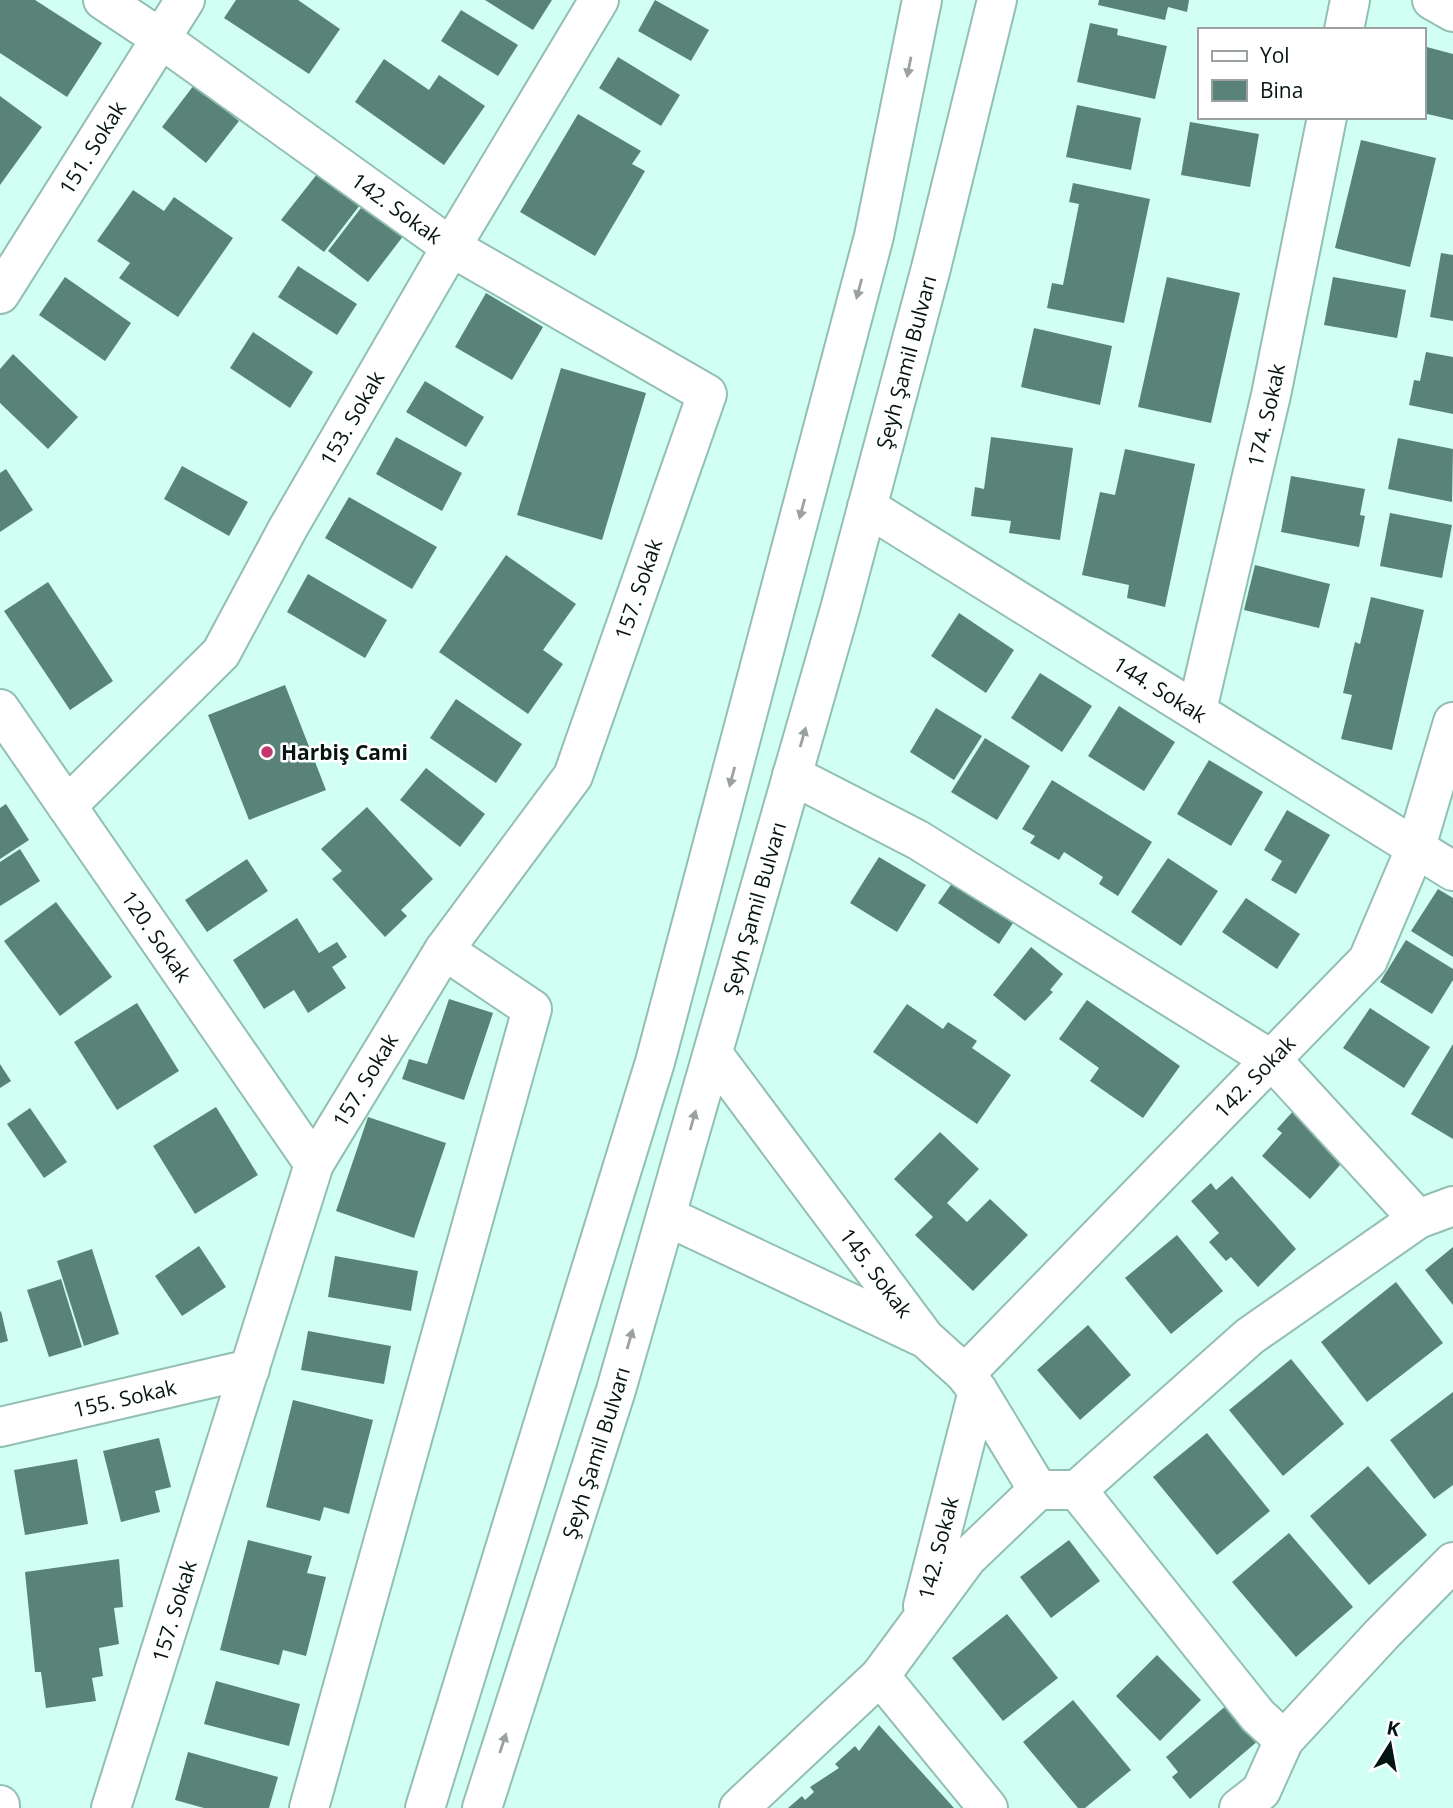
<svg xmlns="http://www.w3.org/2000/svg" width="1453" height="1808" font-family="'Open Sans',sans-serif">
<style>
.building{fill:#598379}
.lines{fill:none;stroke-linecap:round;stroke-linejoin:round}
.minor-casing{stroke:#93bfb3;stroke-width:42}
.tertiary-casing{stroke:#93bfb3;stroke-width:42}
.secondary-casing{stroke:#93bfb3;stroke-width:42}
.minor{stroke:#fff;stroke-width:38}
.tertiary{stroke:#fff;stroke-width:38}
.secondary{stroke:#fff;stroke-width:38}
.oneway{fill:#9ba1a0}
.poi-dot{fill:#c1376f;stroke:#fff;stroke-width:2.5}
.labels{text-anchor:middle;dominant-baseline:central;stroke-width:5;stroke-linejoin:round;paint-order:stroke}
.street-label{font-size:21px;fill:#051511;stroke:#fff}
.poi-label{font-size:21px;font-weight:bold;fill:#051511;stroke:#fff;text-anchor:start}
</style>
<rect width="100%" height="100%" fill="#d1fff3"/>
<!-- building -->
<g class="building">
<polygon points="0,0 35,0 102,43 67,97 0,53"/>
<polygon points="236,0 298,0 340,29 309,74 224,18"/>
<polygon points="485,0 552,0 533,30"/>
<polygon points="655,0 709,30 691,61 638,31"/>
<polygon points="1099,0 1189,0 1187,12 1168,7 1165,20 1098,5"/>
<polygon points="461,10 518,45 498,76 441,41"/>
<polygon points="1090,23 1118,29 1117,35 1167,46 1155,99 1077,82"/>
<polygon points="1423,46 1453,54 1453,120 1423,113"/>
<polygon points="618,57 680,95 661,126 599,88"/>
<polygon points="384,59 429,90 439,75 485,106 444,165 355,102"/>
<polygon points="194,85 239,121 206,163 162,127"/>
<polygon points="0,96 42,127 0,185"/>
<polygon points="1077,105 1141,118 1131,170 1066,157"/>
<polygon points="578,114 641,151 632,164 645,171 595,256 520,212"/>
<polygon points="1190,122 1259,134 1250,187 1181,175"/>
<polygon points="1361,140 1436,158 1410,267 1335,248"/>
<polygon points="321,169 363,201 324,252 281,220"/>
<polygon points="1073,183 1150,199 1124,323 1047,308 1052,283 1063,285 1079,204 1069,202"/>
<polygon points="133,190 164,211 174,197 233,238 178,317 119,278 130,263 97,241"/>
<polygon points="364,204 404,235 368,282 328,251"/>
<polygon points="1441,253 1453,255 1453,321 1430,317"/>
<polygon points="298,266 357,304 337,335 278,297"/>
<polygon points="65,277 131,323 105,361 39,315"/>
<polygon points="1167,277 1240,293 1211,423 1138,407"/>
<polygon points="1333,277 1406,290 1397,338 1324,325"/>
<polygon points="486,293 543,327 512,380 455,347"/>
<polygon points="1034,328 1112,346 1100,405 1021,387"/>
<polygon points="253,332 313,372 290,408 230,368"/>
<polygon points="1426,352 1453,357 1453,414 1409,405 1414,380 1420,381"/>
<polygon points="13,354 78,417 48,449 0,403 0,369"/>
<polygon points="561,368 646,393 602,540 517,515"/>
<polygon points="425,381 484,417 466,447 406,412"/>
<polygon points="396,437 462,473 442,511 376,474"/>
<polygon points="991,437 1073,448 1060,540 1009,533 1011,521 971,516 975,487 984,489"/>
<polygon points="1398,438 1453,449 1452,502 1388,489"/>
<polygon points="1125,449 1195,464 1165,607 1127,598 1129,585 1082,575 1100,492 1115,495"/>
<polygon points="182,466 248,502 229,536 164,499"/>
<polygon points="6,469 33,510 0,532 0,473"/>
<polygon points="1291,476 1365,489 1360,515 1365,516 1359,547 1281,532"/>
<polygon points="349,497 437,547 412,589 325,538"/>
<polygon points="1390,513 1452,525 1442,578 1380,566"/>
<polygon points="506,555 576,604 543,650 563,664 528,714 439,652"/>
<polygon points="1255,565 1330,584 1319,628 1244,610"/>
<polygon points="308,574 387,620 365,658 287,612"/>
<polygon points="48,582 113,681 70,710 4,611"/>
<polygon points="1371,597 1424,610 1392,750 1341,739 1352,695 1343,693 1355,642 1360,644"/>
<polygon points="959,613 1014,650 986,693 931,656"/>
<polygon points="1040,673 1092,706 1062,752 1011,718"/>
<polygon points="285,685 326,790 249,820 208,715"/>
<polygon points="456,699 522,744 496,783 430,738"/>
<polygon points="1119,706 1175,742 1144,791 1088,756"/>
<polygon points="936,708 982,736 954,780 910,752"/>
<polygon points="985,738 1030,766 997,820 951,792"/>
<polygon points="1209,760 1263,792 1231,846 1177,814"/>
<polygon points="426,768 485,814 460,847 400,800"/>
<polygon points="1052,780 1152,842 1118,896 1099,884 1103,877 1064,852 1059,860 1030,843 1035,836 1022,829"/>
<polygon points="6,804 29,840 0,859 0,808"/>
<polygon points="367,807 433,879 401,910 407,916 385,937 332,879 342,871 321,849"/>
<polygon points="1287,810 1330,835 1296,894 1271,880 1282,861 1264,850"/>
<polygon points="20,849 40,881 0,906 0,862"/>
<polygon points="879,857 926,885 897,932 850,903"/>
<polygon points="1168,858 1218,891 1181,946 1131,912"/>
<polygon points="247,859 268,891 207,932 185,900"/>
<polygon points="955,879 1015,920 999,944 938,903"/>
<polygon points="1438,889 1453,898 1453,957 1411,931"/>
<polygon points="1246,898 1300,934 1277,969 1222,932"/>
<polygon points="56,902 112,977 60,1016 4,941"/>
<polygon points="297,918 319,953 337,942 347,957 332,967 346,988 308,1013 294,990 264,1009 233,960"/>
<polygon points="1406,940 1453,969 1453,980 1432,1014 1380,982"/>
<polygon points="1031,947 1063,974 1050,990 1053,992 1025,1021 993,995"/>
<polygon points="449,999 493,1013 464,1100 402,1079 409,1059 427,1064"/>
<polygon points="1087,1000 1180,1066 1143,1118 1090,1081 1099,1068 1059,1039"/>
<polygon points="137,1003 179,1071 117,1110 74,1042"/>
<polygon points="907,1004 943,1029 948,1022 977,1041 972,1048 1011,1075 977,1124 873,1052"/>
<polygon points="1370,1008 1430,1047 1404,1088 1343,1048"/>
<polygon points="1453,1044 1453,1139 1411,1114"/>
<polygon points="0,1064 11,1081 0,1088"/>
<polygon points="216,1107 258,1175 195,1214 153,1146"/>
<polygon points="30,1108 67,1162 44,1178 7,1124"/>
<polygon points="1295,1109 1348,1156 1310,1199 1262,1156 1282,1133 1277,1129"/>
<polygon points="368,1117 446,1143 414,1238 336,1211"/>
<polygon points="940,1132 979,1169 947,1203 967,1222 990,1199 1028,1235 973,1291 915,1235 933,1217 894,1179"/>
<polygon points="1232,1176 1296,1249 1258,1287 1231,1257 1226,1261 1209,1242 1219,1233 1191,1201 1211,1183 1216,1190"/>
<polygon points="1177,1235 1223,1291 1171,1334 1125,1278"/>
<polygon points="199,1246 226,1287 182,1316 155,1276"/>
<polygon points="1453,1247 1453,1305 1425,1270"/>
<polygon points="92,1249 119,1334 84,1346 57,1261"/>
<polygon points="335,1256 418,1271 411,1311 328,1297"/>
<polygon points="61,1279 82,1347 49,1357 27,1290"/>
<polygon points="1396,1282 1443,1343 1367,1402 1321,1342"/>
<polygon points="1,1311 8,1341 0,1343 0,1312"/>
<polygon points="1088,1325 1131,1375 1080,1420 1037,1370"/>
<polygon points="308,1331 391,1346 384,1384 301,1370"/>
<polygon points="1291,1359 1344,1424 1283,1476 1229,1410"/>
<polygon points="1453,1392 1453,1485 1434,1499 1390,1440"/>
<polygon points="293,1400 373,1420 349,1514 324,1507 320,1521 266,1507"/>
<polygon points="1207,1433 1270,1511 1217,1555 1153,1477"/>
<polygon points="159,1438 171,1487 155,1491 160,1512 121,1522 103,1451"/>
<polygon points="77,1459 88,1524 25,1535 14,1470"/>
<polygon points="1368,1466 1427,1535 1369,1585 1310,1516"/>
<polygon points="1289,1533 1353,1607 1296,1657 1232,1582"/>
<polygon points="248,1540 312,1556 307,1573 326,1577 306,1656 283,1650 279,1665 220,1650"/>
<polygon points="1069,1540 1100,1581 1051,1618 1020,1577"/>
<polygon points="119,1559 123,1607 114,1608 119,1644 99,1648 103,1676 92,1678 96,1701 46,1708 41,1672 35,1672 25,1572"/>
<polygon points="1007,1614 1058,1678 1003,1721 952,1658"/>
<polygon points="1157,1655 1201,1700 1160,1741 1116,1696"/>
<polygon points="216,1681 300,1704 289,1746 204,1724"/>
<polygon points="1073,1700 1131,1770 1085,1808 1078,1808 1023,1742"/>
<polygon points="1228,1704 1259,1740 1190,1799 1172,1777 1178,1772 1166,1757"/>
<polygon points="879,1725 954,1808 788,1808 802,1796 805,1800 814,1792 810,1787 839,1768 835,1764 855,1746 859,1751"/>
<polygon points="188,1752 278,1777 269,1808 204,1808 175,1800"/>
</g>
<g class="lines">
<!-- minor casing -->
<g class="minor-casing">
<g id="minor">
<path id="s1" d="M103 0 160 38 451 247 707 394 573 776 444 950 314 1164"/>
<polyline points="1344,30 1350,0"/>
<path id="s2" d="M867 507 1453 871"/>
<path id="s3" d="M1197 710 1271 395 1327 117"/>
<polyline points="792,775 918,840 1272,1060 1418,1219"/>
<path id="s4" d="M67 806 221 653 288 528 451 247 599 0"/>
<path id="s5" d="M713 1054 925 1338 965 1374 978 1391 1038 1490"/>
<polyline points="666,1216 920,1336"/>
<path id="s6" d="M965 1374 1368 960 1416 847 1453 722"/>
<path id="s7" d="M0 1427 250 1369"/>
<polyline points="1077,1490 1258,1716 1284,1740 1382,1634 1453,1562"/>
<path id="s8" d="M923 1606 978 1391"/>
<polyline points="880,1676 988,1808"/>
<polyline points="0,1805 0,1808"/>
<polyline points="309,1808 532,1009 444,950"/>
<polyline points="739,1808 880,1676 967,1558 1038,1490 1077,1490 1250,1336 1418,1219 1453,1206"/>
<polyline points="1239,1808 1261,1791 1284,1740"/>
</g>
</g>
<!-- tertiary casing -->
<g class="tertiary-casing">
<g id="tertiary">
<polyline points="1432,0 1453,12"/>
<path id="s9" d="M0 294 185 0"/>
<path id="s10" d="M0 709 314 1164 111 1808"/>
</g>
</g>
<!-- secondary casing -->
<g class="secondary-casing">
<g id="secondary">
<polyline points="425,1808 655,1062 874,236 922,0"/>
<path id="s11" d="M482 1808 616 1390 840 609 931 268 997 0"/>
</g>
</g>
<!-- minor -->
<use href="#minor" class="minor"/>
<!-- tertiary -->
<use href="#tertiary" class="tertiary"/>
<!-- secondary -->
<use href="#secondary" class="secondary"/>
</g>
<!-- one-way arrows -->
<defs><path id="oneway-solid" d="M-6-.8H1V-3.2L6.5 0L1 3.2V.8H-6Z" transform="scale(1.75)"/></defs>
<g class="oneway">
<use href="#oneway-solid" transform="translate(909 67) rotate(101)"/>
<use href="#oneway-solid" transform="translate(859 289) rotate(105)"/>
<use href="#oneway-solid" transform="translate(802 509) rotate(105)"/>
<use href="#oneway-solid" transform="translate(803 737) rotate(-74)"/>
<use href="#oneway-solid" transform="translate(732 777) rotate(105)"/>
<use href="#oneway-solid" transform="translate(693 1120) rotate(-74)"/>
<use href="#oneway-solid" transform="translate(630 1339) rotate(-74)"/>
<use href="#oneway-solid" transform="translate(503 1743) rotate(-72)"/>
</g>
<!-- markers -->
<circle class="poi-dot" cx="267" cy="752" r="7"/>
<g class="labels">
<!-- street labels -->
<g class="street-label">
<text stroke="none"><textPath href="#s9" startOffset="173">151. Sokak</textPath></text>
<text stroke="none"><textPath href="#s1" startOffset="360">142. Sokak</textPath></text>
<text stroke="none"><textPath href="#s11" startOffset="1507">Şeyh Şamil Bulvarı</textPath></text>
<text stroke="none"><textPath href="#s3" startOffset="303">174. Sokak</textPath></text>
<text stroke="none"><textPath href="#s4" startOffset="486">153. Sokak</textPath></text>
<text transform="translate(638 589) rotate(-71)">157. Sokak</text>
<text stroke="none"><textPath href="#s2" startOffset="345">144. Sokak</textPath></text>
<text stroke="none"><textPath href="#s11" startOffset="940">Şeyh Şamil Bulvarı</textPath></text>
<text stroke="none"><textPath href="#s10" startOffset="276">120. Sokak</textPath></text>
<text stroke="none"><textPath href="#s6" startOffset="415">142. Sokak</textPath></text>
<text transform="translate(365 1080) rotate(-59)">157. Sokak</text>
<text stroke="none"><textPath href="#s5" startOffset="273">145. Sokak</textPath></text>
<text stroke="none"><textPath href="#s7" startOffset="128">155. Sokak</textPath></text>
<text stroke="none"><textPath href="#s11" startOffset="373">Şeyh Şamil Bulvarı</textPath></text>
<text stroke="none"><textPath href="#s8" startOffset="60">142. Sokak</textPath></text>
<text transform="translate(174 1611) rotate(-73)">157. Sokak</text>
</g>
<!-- poi labels -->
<g class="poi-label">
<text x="281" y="752">Harbiş Cami</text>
</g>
</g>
<!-- legend -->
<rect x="1198" y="28" width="228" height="91" fill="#ffffff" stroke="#9ba1a0" stroke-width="2"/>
<rect x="1212" y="51" width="35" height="10" fill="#ffffff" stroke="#9ba1a0" stroke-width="2"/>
<text x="1260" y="63" font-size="21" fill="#051511">Yol</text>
<rect x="1212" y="80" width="35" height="21" fill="#598379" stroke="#9ba1a0" stroke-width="2"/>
<text x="1260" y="98" font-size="21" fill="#051511">Bina</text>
<!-- north arrow -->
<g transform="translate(1390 1745) rotate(11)" stroke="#ffffff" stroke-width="5" paint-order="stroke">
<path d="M0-5L12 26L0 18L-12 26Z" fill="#051511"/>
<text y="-10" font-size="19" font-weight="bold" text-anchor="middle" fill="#051511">K</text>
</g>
</svg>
